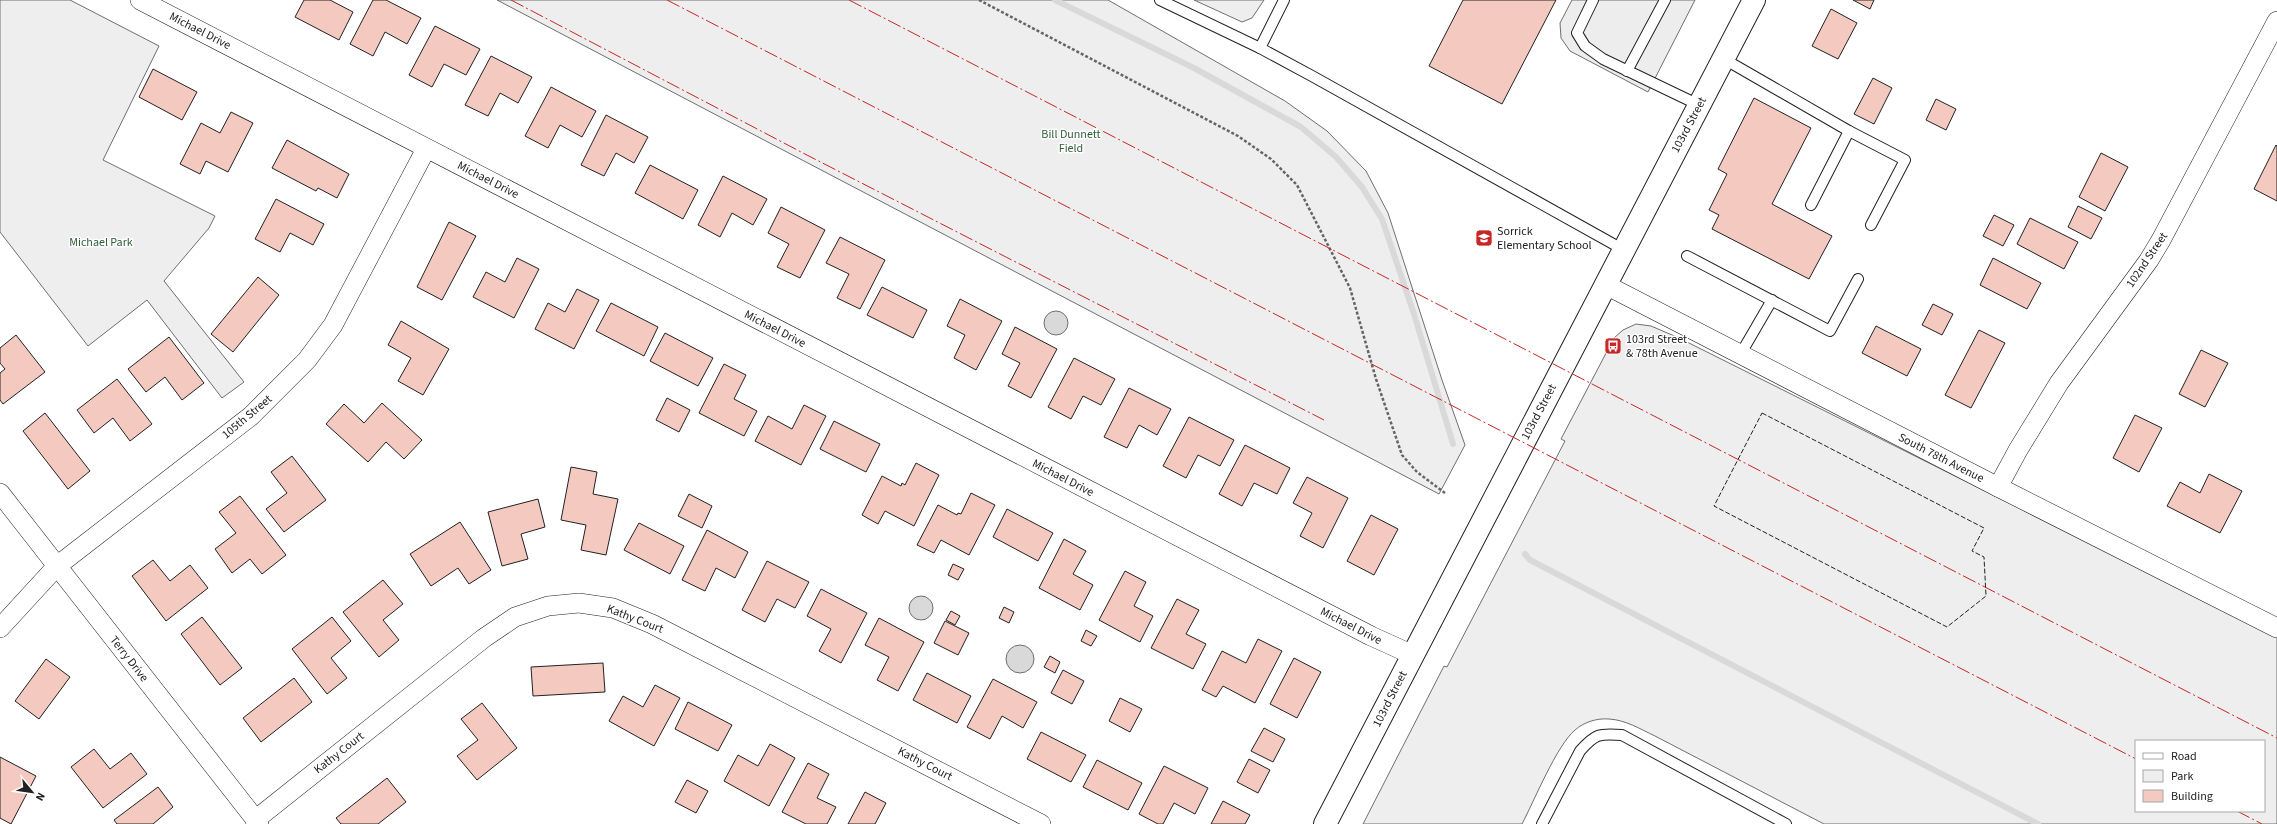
<svg xmlns="http://www.w3.org/2000/svg" width="2277" height="824" font-family="'Source Sans 3',sans-serif">
<style>
.green{fill:#eee;stroke:#6f6f6f;fill-rule:evenodd}
.parking{fill:#ededed;stroke:#6f6f6f}
.water{fill:#d9d9d9;stroke:#6f6f6f}
.lines{fill:none;stroke-linecap:round;stroke-linejoin:round}
.stream{stroke:#d9d9d9;stroke-width:6}
.building{fill:#f3c9c0;stroke:#222}
.service-casing{stroke:#222;stroke-width:12}
.minor-casing{stroke:#222;stroke-width:20}
.tertiary-casing{stroke:#222;stroke-width:24}
.path{stroke:#646464;stroke-width:2.5;stroke-dasharray:3 2;stroke-linecap:butt}
.service{stroke:#fff;stroke-width:10}
.minor{stroke:#fff;stroke-width:19}
.tertiary{stroke:#fff;stroke-width:22}
.fence{stroke:#222;stroke-width:1;stroke-dasharray:5 2;stroke-linecap:butt}
.power{stroke:#c62828;stroke-width:1;stroke-dasharray:14 3 2 3;stroke-linecap:butt}
.labels{text-anchor:middle;dominant-baseline:central;stroke-width:3;stroke-linejoin:round;paint-order:stroke}
.street-label{font-size:12px;fill:#222;stroke:#fff}
.park-label{font-size:12px;fill:#2f5e38;stroke:#fff}
.poi-label{font-size:12px;fill:#222;stroke:#fff;text-anchor:start}
</style>
<rect width="100%" height="100%" fill="#fff"/>
<!-- green -->
<g class="green">
<polygon points="0,0 70,0 159,46 103,160 215,216 209,228 164,281 244,382 222,398 147,300 88,346 0,232"/>
<polygon points="497,0 1108,0 1285,101 1327,131 1366,171 1388,213 1442,380 1465,445 1439,494"/>
<polygon points="1194,0 1264,0 1252,18 1242,22"/>
<path d="M1636 324 1651 326 1679 338 2277 637V824H1824L1655 736C1640 729 1626 720 1609 719 1597 718 1584 722 1575 730 1557 745 1534 801 1522 824H1363L1444 666 1447 667 1565 441 1561 439 1614 338 1623 330ZM2136 741H2264V811H2136Z"/>
</g>
<!-- parking -->
<polygon class="parking" points="1572,0 1695,0 1648,92 1570,51 1561,38 1560,23"/>
<!-- water -->
<g class="water">
<circle cx="1056" cy="323" r="12"/>
<circle cx="921" cy="608" r="12"/>
<circle cx="1020" cy="659" r="14"/>
</g>
<g class="lines">
<!-- stream -->
<g class="stream">
<polyline points="1055,0 1194,68 1301,127 1336,157 1362,187 1382,219 1414,314 1453,444"/>
<polyline points="1525,554 1530,560 2038,824"/>
</g>
</g>
<!-- building -->
<g class="building">
<polygon points="304,0 330,0 353,12 339,40 295,17"/>
<polygon points="373,0 386,0 421,18 407,44 385,32 373,56 350,44"/>
<polygon points="1463,0 1556,0 1502,104 1429,66"/>
<polygon points="1853,0 1874,0 1870,9"/>
<polygon points="1831,9 1857,23 1838,59 1812,46"/>
<polygon points="435,26 480,49 466,75 444,64 432,87 409,75"/>
<polygon points="491,56 532,77 518,103 500,93 488,116 465,105"/>
<polygon points="153,69 197,92 182,120 139,97"/>
<polygon points="1873,78 1892,88 1874,124 1854,114"/>
<polygon points="551,87 596,111 582,137 560,125 548,148 525,136"/>
<polygon points="1754,98 1811,128 1772,204 1832,236 1809,279 1712,229 1719,215 1709,210 1727,174 1718,169"/>
<polygon points="1936,99 1956,109 1946,130 1926,120"/>
<polygon points="231,112 253,123 228,172 206,161 200,174 180,164 201,123 220,133"/>
<polygon points="606,115 648,137 634,163 616,153 604,176 581,165"/>
<polygon points="287,140 349,174 337,198 318,188 316,191 272,168"/>
<polygon points="2276,145 2277,146 2277,201 2254,189"/>
<polygon points="2101,153 2128,167 2105,211 2079,197"/>
<polygon points="650,165 698,190 683,219 635,193"/>
<polygon points="723,176 767,199 753,225 732,213 720,237 698,225"/>
<polygon points="276,199 324,224 313,245 290,233 280,252 255,239"/>
<polygon points="2078,206 2102,218 2091,239 2068,227"/>
<polygon points="781,207 825,230 800,278 777,267 789,244 768,233"/>
<polygon points="1994,215 2014,225 2003,246 1983,236"/>
<polygon points="2030,218 2078,242 2064,269 2017,244"/>
<polygon points="449,222 476,236 442,300 417,287"/>
<polygon points="840,237 885,260 860,309 837,298 849,274 826,263"/>
<polygon points="517,258 539,269 514,318 473,297 486,272 505,282"/>
<polygon points="1993,258 2041,283 2027,309 1980,285"/>
<polygon points="258,277 279,295 233,352 211,334"/>
<polygon points="882,287 927,310 913,338 867,315"/>
<polygon points="577,289 599,300 574,349 535,329 548,303 565,312"/>
<polygon points="960,299 1002,321 976,370 954,358 965,335 947,326"/>
<polygon points="611,303 658,327 644,356 596,331"/>
<polygon points="1933,304 1953,314 1942,335 1922,325"/>
<polygon points="401,321 449,349 423,395 398,381 411,358 388,345"/>
<polygon points="1876,326 1921,349 1907,376 1862,353"/>
<polygon points="1015,327 1057,349 1031,398 1008,386 1020,363 1002,354"/>
<polygon points="1979,330 2005,343 1971,408 1945,395"/>
<polygon points="665,333 713,358 698,386 650,361"/>
<polygon points="16,335 45,372 3,404 0,400 0,373 5,369 0,363 0,348"/>
<polygon points="169,337 204,383 182,400 165,377 146,392 128,369"/>
<polygon points="2201,350 2228,363 2205,407 2179,394"/>
<polygon points="1074,358 1115,379 1101,405 1083,396 1071,419 1048,407"/>
<polygon points="724,364 746,375 734,399 757,411 744,436 699,413"/>
<polygon points="117,379 152,424 130,441 113,418 94,433 77,410"/>
<polygon points="1129,388 1171,409 1157,435 1139,425 1127,448 1104,437"/>
<polygon points="667,398 690,410 679,432 656,420"/>
<polygon points="382,403 422,440 404,459 386,442 368,462 326,424 344,404 364,423"/>
<polygon points="804,405 826,416 801,465 755,441 768,416 792,429"/>
<polygon points="45,413 90,471 68,489 23,431"/>
<polygon points="2135,415 2162,428 2139,472 2113,458"/>
<polygon points="1189,417 1234,440 1220,466 1198,455 1186,478 1163,466"/>
<polygon points="834,421 880,444 866,472 820,449"/>
<polygon points="1245,445 1290,468 1277,494 1254,483 1242,506 1219,494"/>
<polygon points="292,456 326,500 284,532 266,509 287,493 271,472"/>
<polygon points="916,463 939,475 914,526 885,511 878,524 862,515 882,476 901,486 902,483 905,485"/>
<polygon points="571,467 597,472 593,494 618,499 606,555 581,550 586,525 561,520"/>
<polygon points="2209,474 2242,491 2220,533 2167,506 2180,482 2200,493"/>
<polygon points="1307,477 1348,498 1323,548 1300,536 1312,513 1293,503"/>
<polygon points="971,493 995,505 969,555 941,540 934,553 917,545 938,505 957,515 958,513 961,514"/>
<polygon points="689,494 712,506 702,528 678,516"/>
<polygon points="240,496 286,555 262,574 250,559 232,573 215,549 236,533 219,512"/>
<polygon points="538,499 545,527 521,534 528,559 502,566 488,512"/>
<polygon points="1007,509 1053,533 1038,561 993,537"/>
<polygon points="1371,515 1398,529 1374,575 1347,561"/>
<polygon points="460,522 491,570 469,584 458,568 431,586 410,554"/>
<polygon points="639,523 684,546 670,574 624,550"/>
<polygon points="707,530 748,552 735,578 716,568 705,591 682,580"/>
<polygon points="1064,539 1086,551 1073,574 1093,585 1080,610 1039,588"/>
<polygon points="153,560 170,581 190,565 208,588 166,621 132,576"/>
<polygon points="767,561 809,582 795,608 777,599 765,622 742,610"/>
<polygon points="953,564 964,569 958,580 948,575"/>
<polygon points="1125,571 1146,582 1134,606 1153,616 1140,642 1099,620"/>
<polygon points="383,580 403,604 383,620 399,640 379,657 343,612"/>
<polygon points="821,589 867,613 841,663 819,651 831,629 807,616"/>
<polygon points="1177,599 1199,610 1186,634 1206,644 1193,669 1151,648"/>
<polygon points="1004,607 1014,612 1009,623 999,618"/>
<polygon points="951,611 960,616 955,625 946,620"/>
<polygon points="202,617 242,668 220,685 181,634"/>
<polygon points="332,617 351,641 331,658 347,678 327,694 292,649"/>
<polygon points="879,618 924,642 898,691 877,680 889,657 865,645"/>
<polygon points="945,621 969,633 958,655 934,643"/>
<polygon points="1086,630 1097,636 1091,646 1081,641"/>
<polygon points="1258,639 1282,651 1255,703 1223,686 1216,697 1202,690 1222,651 1246,663"/>
<polygon points="1050,656 1060,662 1055,673 1044,667"/>
<polygon points="1294,658 1321,672 1297,718 1270,704"/>
<polygon points="46,659 70,677 39,719 15,701"/>
<polygon points="603,663 605,692 533,696 531,667"/>
<polygon points="1063,670 1084,681 1072,704 1051,693"/>
<polygon points="927,673 971,696 957,723 913,700"/>
<polygon points="294,678 312,702 261,742 243,718"/>
<polygon points="993,679 1037,702 1023,728 1002,716 990,739 967,727"/>
<polygon points="655,685 680,698 654,746 609,721 623,696 643,707"/>
<polygon points="1120,698 1142,709 1130,732 1109,721"/>
<polygon points="688,702 732,725 718,751 675,729"/>
<polygon points="482,703 517,748 477,780 457,756 478,740 461,719"/>
<polygon points="1264,728 1285,739 1273,762 1251,751"/>
<polygon points="1041,732 1086,755 1071,782 1027,759"/>
<polygon points="770,744 795,758 769,806 724,781 738,755 758,766"/>
<polygon points="94,749 110,769 131,753 147,774 103,808 71,767"/>
<polygon points="0,757 36,776 11,824 0,818"/>
<polygon points="1249,759 1270,770 1258,793 1237,782"/>
<polygon points="1097,760 1142,783 1128,810 1083,787"/>
<polygon points="808,763 829,774 817,798 836,807 827,824 806,824 782,812"/>
<polygon points="1164,766 1208,788 1195,814 1174,803 1163,824 1158,824 1139,814"/>
<polygon points="387,778 406,802 378,824 341,824 336,818"/>
<polygon points="687,780 708,791 696,813 675,802"/>
<polygon points="158,787 173,807 153,824 117,824 114,820"/>
<polygon points="865,792 886,803 875,824 848,824"/>
<polygon points="1223,801 1250,815 1245,824 1211,824"/>
</g>
<g class="lines">
<!-- service casing -->
<g class="service-casing">
<g id="service">
<polyline points="1160,0 1260,48 1312,76 1624,250"/>
<polyline points="1593,0 1577,33 1585,46 1603,59 1699,105"/>
<polyline points="1260,48 1284,0"/>
<polyline points="1724,59 1849,131 1905,160 1871,225"/>
<polyline points="1627,71 1665,0"/>
<polyline points="1811,205 1849,131"/>
<polyline points="1687,256 1830,331 1858,279"/>
<polyline points="1740,355 1772,300"/>
<path d="M1542 824 1580 751C1595 734 1599 733 1622 735L1786 824"/>
</g>
</g>
<!-- minor casing -->
<g class="minor-casing">
<g id="minor">
<polyline points="140,0 1371,636 1413,655"/>
<polyline points="1606,285 1998,487 2277,628"/>
<polyline points="1998,487 2018,450 2059,383 2149,260 2161,240 2277,21"/>
<polyline points="0,493 259,824"/>
<polyline points="0,628 57,566 251,416 307,360 333,325 426,149"/>
<polyline points="255,820 484,638 515,617 548,606 579,603 613,608 652,624 1041,824"/>
</g>
</g>
<!-- tertiary casing -->
<g class="tertiary-casing">
<polyline id="tertiary" points="1325,824 1754,0"/>
</g>
<!-- path -->
<polyline class="path" points="979,0 1238,136 1271,159 1297,185 1350,288 1376,379 1402,455 1417,472 1445,493"/>
<!-- service -->
<use href="#service" class="service"/>
<!-- minor -->
<use href="#minor" class="minor"/>
<!-- tertiary -->
<use href="#tertiary" class="tertiary"/>
<!-- fence -->
<polygon class="fence" points="1762,413 1984,528 1972,551 1984,557 1986,596 1947,627 1714,506"/>
<!-- power -->
<g class="power">
<polyline points="511,0 803,153 1324,420"/>
<polyline points="667,0 2136,759"/>
<polyline points="849,0 2277,738"/>
<polyline points="2237,811 2262,824"/>
</g>
</g>
<!-- icons -->
<defs>
<g id="school-square" transform="scale(0.9)"><rect x="-9" y="-9" width="18" height="18" rx="4" fill="#c62828" stroke="#fff"/><path d="M0-5L7-2L0 1L-7-2ZM-4 1L0 2.5L4 1V4Q0 6-4 4Z" fill="#fff"/></g>
<g id="bus-square" transform="scale(0.9)"><rect x="-9" y="-9" width="18" height="18" rx="4" fill="#c62828" stroke="#fff"/><path d="M-5-6H5V4H4V6H2V4H-2V6H-4V4H-5ZM-3.5-4V0h7V-4ZM-3.5 1.2v1.5H-2V1.2ZM2 1.2v1.5H3.5V1.2Z" fill="#fff"/></g>
</defs>
<g fill-rule="evenodd">
<use href="#school-square" x="1484" y="238"/>
<use href="#bus-square" x="1613" y="346"/>
</g>
<g class="labels">
<!-- street labels -->
<g class="street-label">
<text transform="translate(200 31) rotate(27)">Michael Drive</text>
<text transform="translate(1689 125) rotate(-62)">103rd Street</text>
<text transform="translate(488 180) rotate(27)">Michael Drive</text>
<text transform="translate(2147 260) rotate(-56)">102nd Street</text>
<text transform="translate(775 329) rotate(27)">Michael Drive</text>
<text transform="translate(1539 412) rotate(-62)">103rd Street</text>
<text transform="translate(247 417) rotate(-40)">105th Street</text>
<text transform="translate(1941 458) rotate(27)">South 78th Avenue</text>
<text transform="translate(1063 478) rotate(27)">Michael Drive</text>
<text transform="translate(635 619) rotate(21)">Kathy Court</text>
<text transform="translate(1351 626) rotate(27)">Michael Drive</text>
<text transform="translate(129 659) rotate(52)">Terry Drive</text>
<text transform="translate(1390 699) rotate(-63)">103rd Street</text>
<text transform="translate(339 753) rotate(-38)">Kathy Court</text>
<text transform="translate(925 764) rotate(27)">Kathy Court</text>
</g>
<!-- park labels -->
<g class="park-label">
<text x="1071" y="134">Bill Dunnett<tspan x="1071" dy="14">Field</tspan></text>
<text x="101" y="242">Michael Park</text>
</g>
<!-- poi labels -->
<g class="poi-label">
<text x="1497" y="231">Sorrick<tspan x="1497" dy="14">Elementary School</tspan></text>
<text x="1626" y="339">103rd Street<tspan x="1626" dy="14">&amp; 78th Avenue</tspan></text>
</g>
</g>
<!-- legend -->
<rect x="2135" y="740" width="130" height="72" fill="#ffffff" stroke="#a7a7a7"/>
<rect x="2143" y="753" width="20" height="6" fill="#ffffff" stroke="#a7a7a7"/>
<text x="2171" y="760" font-size="12" fill="#222222">Road</text>
<rect x="2143" y="770" width="20" height="12" fill="#eeeeee" stroke="#a7a7a7"/>
<text x="2171" y="780" font-size="12" fill="#222222">Park</text>
<rect x="2143" y="790" width="20" height="12" fill="#f3c9c0" stroke="#a7a7a7"/>
<text x="2171" y="800" font-size="12" fill="#222222">Building</text>
<!-- north arrow -->
<g transform="translate(32 792) rotate(119)" stroke="#ffffff" stroke-width="3" paint-order="stroke">
<path d="M0-3L7 15L0 10L-7 15Z" fill="#222222"/>
<text y="-6" font-size="11" font-weight="bold" text-anchor="middle" fill="#222222">N</text>
</g>
</svg>
